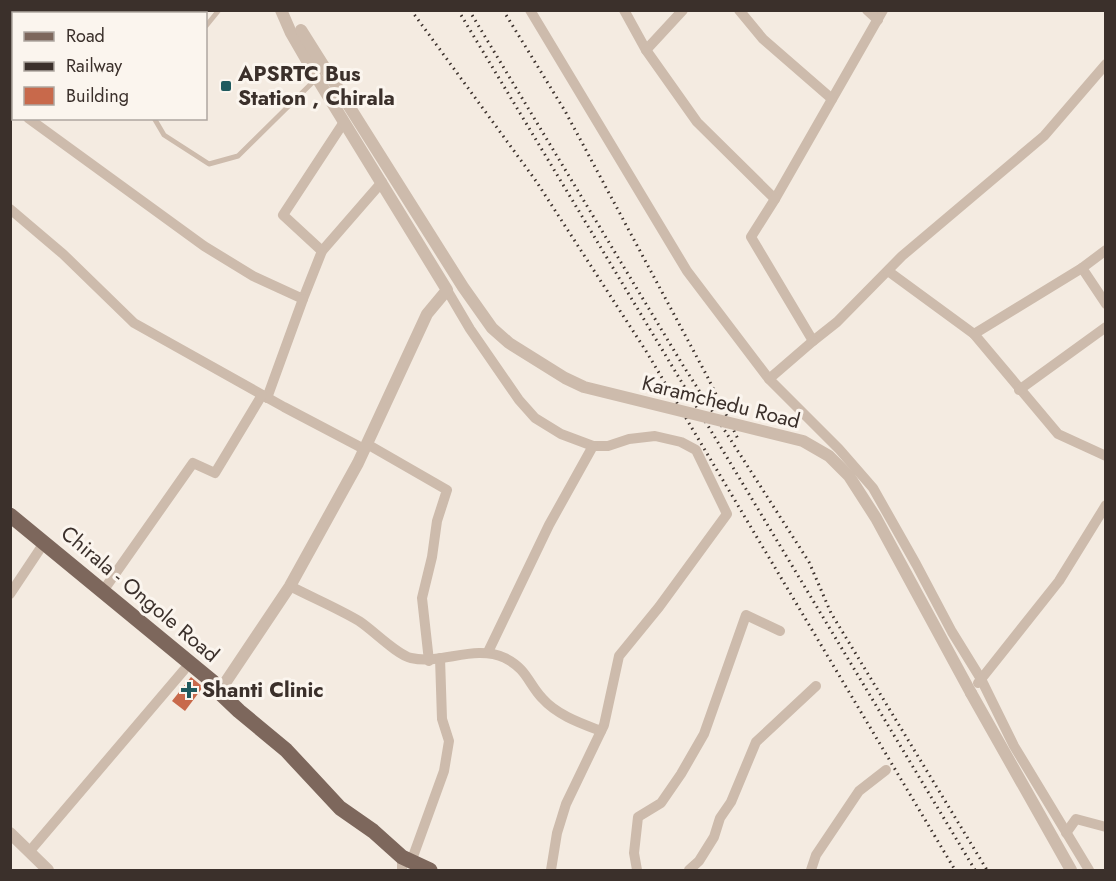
<svg xmlns="http://www.w3.org/2000/svg" width="1116" height="881" font-family="Jost,sans-serif">
<style>
.building{fill:#c8694b}
.lines{fill:none;stroke-linecap:round;stroke-linejoin:round}
.service{stroke:#cdbbac;stroke-width:5}
.minor{stroke:#cdbbac;stroke-width:10}
.tertiary{stroke:#cdbbac;stroke-width:12}
.primary{stroke:#7d675c;stroke-width:15}
.rail{stroke:#3b302b;stroke-width:3;stroke-dasharray:1.5 4.5;stroke-linecap:butt}
.tertiary-bridge{stroke:#cdbbac;stroke-width:12}
.poi-dot{fill:#1f5a5e;stroke:#fbf5ee;stroke-width:2}
.labels{text-anchor:middle;dominant-baseline:central;stroke-width:6;stroke-linejoin:round;paint-order:stroke}
.poi-label{font-size:21px;font-weight:bold;fill:#3b302b;stroke:#fbf5ee;text-anchor:start}
.street-label{font-size:21px;fill:#3b302b;stroke:#fbf5ee}
</style>
<rect width="100%" height="100%" fill="#f4ebe1"/>
<!-- building -->
<polygon class="building" points="191,677 203,687 185,711 172,701"/>
<g class="lines">
<!-- service -->
<g class="service">
<polyline points="206,26 219,10"/>
<polyline points="154,118 164,135 209,164 238,156 317,78"/>
</g>
<!-- minor -->
<g class="minor">
<polyline points="530,10 687,271 769,379"/>
<polyline points="624,10 646,50 697,122 775,199 883,10"/>
<polyline points="739,10 763,39 832,99"/>
<polyline points="867,10 878,20"/>
<polyline points="646,50 683,10"/>
<polyline points="10,106 14,108"/>
<polyline points="28,118 204,246 253,276 303,299 322,251 382,182"/>
<polyline points="775,199 751,237 813,341 837,322 902,256 1044,136 1106,64"/>
<polyline points="10,209 63,254 134,323 284,407 364,449"/>
<polyline points="1106,250 1082,268 1106,304"/>
<polyline points="322,251 283,215 344,122"/>
<polyline points="888,271 974,334 1082,268"/>
<polyline points="447,290 470,329 519,400 535,418 561,434 593,446 608,446 629,439 655,436 681,442 696,450 727,514 659,607 619,656 604,725 566,804 557,833 551,870"/>
<polyline points="974,334 1058,434 1106,456"/>
<polyline points="813,341 769,379 839,449 873,488 916,564 952,632 981,679 1014,746 1089,870"/>
<polyline points="1019,390 1106,327"/>
<polyline points="267,398 303,299"/>
<polyline points="367,444 447,490 437,521 432,557 422,598 429,661"/>
<path d="M290 586C313 598 337 608 359 621 373 630 397 655 411 658 442 665 474 644 505 658 527 669 528 683 542 698 557 715 580 723 601 731"/>
<polyline points="103,591 193,463 215,473 262,395"/>
<polyline points="10,594 40,549"/>
<polyline points="488,652 549,525 593,446"/>
<polyline points="978,683 1059,581 1106,505"/>
<polyline points="1066,833 1076,819 1106,827"/>
<polyline points="29,852 184,670"/>
<polyline points="402,857 402,870"/>
<polyline points="411,862 444,771 449,741 442,719 440,658"/>
<polyline points="637,870 634,853 638,817 661,803 681,774 704,734 746,615 780,631"/>
<polyline points="689,870 699,861 714,837 720,818 731,802 756,742 816,686"/>
<polyline points="811,870 816,855 859,791 886,770"/>
</g>
<!-- tertiary -->
<g class="tertiary">
<polyline points="119,14 125,10"/>
<polyline points="10,83 14,80"/>
<polyline points="219,692 290,586 358,463 427,314 447,290 317,78 291,33 281,10"/>
<polyline points="971,693 1071,870"/>
<polyline points="10,833 48,870"/>
</g>
<!-- primary -->
<polyline class="primary" points="10,515 213,682 219,692 239,711 286,750 340,808 373,831 402,857 430,870"/>
<!-- rail -->
<g class="rail">
<polyline points="411,10 536,181 646,351 955,870"/>
<polyline points="458,10 975,870"/>
<polyline points="469,10 684,367 809,562 831,613 987,870"/>
<polyline points="503,10 565,111 707,376 738,439"/>
</g>
<!-- tertiary-bridge -->
<polyline class="tertiary-bridge" points="301,30 463,287 492,328 509,343 565,378 584,387 803,441 829,456 849,476 876,518 971,693"/>
</g>
<!-- markers -->
<g class="poi-dot">
<rect x="220" y="80" width="12" height="12" rx="3"/>
<path d="M186 681h6v6h6v6h-6v6h-6v-6h-6v-6h6z"/>
</g>
<g class="labels">
<!-- poi labels -->
<g class="poi-label">
<text x="238" y="74">APSRTC Bus<tspan x="238" dy="24">Station , Chirala</tspan></text>
<text x="202" y="690">Shanti Clinic</text>
</g>
<!-- street labels -->
<g class="street-label">
<text transform="translate(721 402) rotate(14)">Karamchedu Road</text>
<text transform="translate(140 594) rotate(40)">Chirala - Ongole Road</text>
</g>
</g>
<!-- border -->
<rect width="1116" height="881" fill="none" stroke="#3b302b" stroke-width="24"/>
<!-- legend -->
<rect x="12" y="12" width="195" height="108" fill="#fbf5ee" stroke="#aea6a0" stroke-width="1.5"/>
<rect x="24" y="32" width="30" height="9" fill="#7d675c" stroke="#aea6a0" stroke-width="1.5"/>
<text x="66" y="42" font-size="18" fill="#3b302b">Road</text>
<rect x="24" y="62" width="30" height="9" fill="#3b302b" stroke="#aea6a0" stroke-width="1.5"/>
<text x="66" y="72" font-size="18" fill="#3b302b">Railway</text>
<rect x="24" y="87" width="30" height="18" fill="#c8694b" stroke="#aea6a0" stroke-width="1.5"/>
<text x="66" y="102" font-size="18" fill="#3b302b">Building</text>
</svg>
